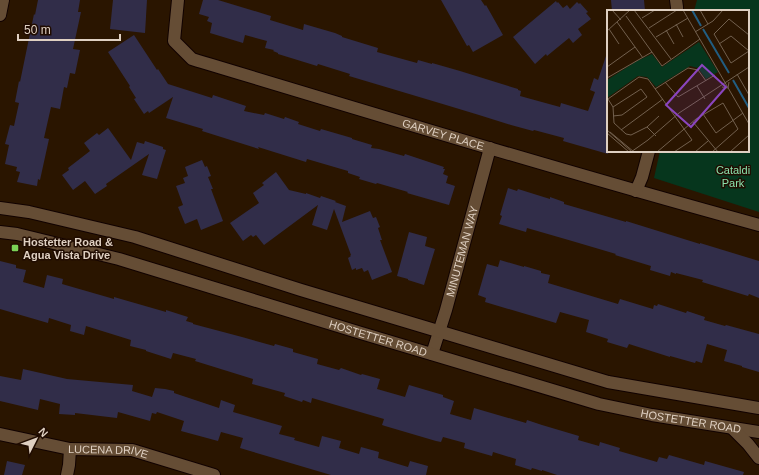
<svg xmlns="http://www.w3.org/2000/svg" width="759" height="475" font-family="Helvetica,sans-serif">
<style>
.green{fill:#06361d}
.building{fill:#312d49}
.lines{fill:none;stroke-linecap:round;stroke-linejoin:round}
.street-casing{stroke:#110200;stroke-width:14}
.secondary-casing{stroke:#110200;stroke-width:14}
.street{stroke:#654d35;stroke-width:12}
.secondary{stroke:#654d35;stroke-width:12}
.poi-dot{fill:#7bd156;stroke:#200c00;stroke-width:1.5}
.labels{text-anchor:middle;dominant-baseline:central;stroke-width:3;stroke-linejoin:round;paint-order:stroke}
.street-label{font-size:11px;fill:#dfd0c2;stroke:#200c00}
.park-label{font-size:11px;fill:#8be1ab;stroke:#200c00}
.poi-label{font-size:11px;font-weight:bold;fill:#dfd0c2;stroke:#200c00;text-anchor:start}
.inset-river{fill:none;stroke:#215d81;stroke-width:2}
.inset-road{fill:none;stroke:#72604e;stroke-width:1}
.view{fill:#8a45bf;fill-opacity:0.15;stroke:#8a45bf;stroke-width:2}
.inset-edge{fill:none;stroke:#dfd0c2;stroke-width:2}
</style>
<rect width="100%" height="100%" fill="#2a1500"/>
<!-- green -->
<polygon class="green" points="697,0 759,0 759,212 654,178 660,151 748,151 748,11 694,11"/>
<!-- building -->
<g class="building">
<polygon points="38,0 80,0 78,12 81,12 73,49 80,50 75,74 70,73 67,88 64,87 60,109 51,107 44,138 49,139 40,180 38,179 37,186 17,182 20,172 16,171 17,167 5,164 9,145 5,144 10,125 14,126 19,103 15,102 19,81 20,82 34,14 35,15"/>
<polygon points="113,0 147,0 145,33 110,29"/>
<polygon points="203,0 218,0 271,16 270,20 303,30 304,24 335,33 342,36 342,37 378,48 377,52 417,63 418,60 432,64 432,63 460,71 518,89 518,90 521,91 520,96 560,107 561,103 588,111 595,92 590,90 594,78 598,80 606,56 608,56 608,154 563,141 564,138 534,130 533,131 511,125 479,115 446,105 349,76 350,74 318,64 317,66 278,54 278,53 273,51 274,50 265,48 267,41 245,35 243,43 210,33 212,23 207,21 209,17 199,14"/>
<polygon points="441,0 481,0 485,6 486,5 503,35 473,52 469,45 467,46"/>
<polygon points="611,0 644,0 645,11 612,11"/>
<polygon points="556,1 557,3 558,2 563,8 567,5 570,9 577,2 579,4 580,3 588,12 586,13 591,19 578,29 582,35 573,43 569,38 547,56 546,54 535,64 513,37"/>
<polygon points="134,35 157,70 158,69 168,84 212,98 213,95 246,106 244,111 264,115 265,113 284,119 285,117 299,122 298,124 320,131 321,129 352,138 352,139 372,145 371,148 379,149 404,156 405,154 444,167 443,169 445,169 443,174 448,176 446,183 455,186 449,205 407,193 408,192 377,183 376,184 359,179 360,177 348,173 348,171 307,159 306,162 258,147 259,149 202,131 203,129 166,118 173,97 149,113 148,111 144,114 134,99 136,98 129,87 130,86 108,52"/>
<polygon points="108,128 131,160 137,142 144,144 145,141 163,147 163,149 166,150 157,179 142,175 149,154 106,184 107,186 95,194 85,181 73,190 62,175 69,170 68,168 90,151 84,143 97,133 99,135"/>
<polygon points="202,160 205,167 207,166 211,176 208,177 213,189 211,189 223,221 201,230 197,219 185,224 178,207 183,205 176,186 185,183 183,178 188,176 185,167"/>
<polygon points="276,172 289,190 306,194 306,193 320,198 321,196 336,201 335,202 346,206 342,222 370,211 373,218 376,217 380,227 378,228 382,240 380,240 392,272 372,280 368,270 364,272 362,268 356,270 356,268 352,270 348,258 351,256 350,255 351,255 334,209 327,230 312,225 318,205 264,245 256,235 253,237 251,235 243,241 230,223 259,203 253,193 264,185 262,183"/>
<polygon points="508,188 517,191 518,189 550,199 550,197 564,202 564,204 626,222 626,221 700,244 700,243 759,261 759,298 749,294 748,296 702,282 703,280 676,273 676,274 671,272 670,276 650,270 651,266 615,255 616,254 572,241 527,228 526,232 499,224 502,216 500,215"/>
<polygon points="409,232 427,237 425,246 435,249 424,285 408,280 408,279 397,276"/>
<polygon points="500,260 524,267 524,266 541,271 541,273 550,275 548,283 618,304 620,299 653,309 654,305 657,306 658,304 686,313 687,311 705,317 704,320 725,326 726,325 759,334 759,372 742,367 742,366 724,361 727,350 707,344 702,363 696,361 695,363 670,356 670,357 629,344 627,348 607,342 608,339 586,332 589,320 560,312 556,323 485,302 486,298 478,295 487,264 498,267"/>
<polygon points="0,261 16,265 16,268 26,270 23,282 44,288 47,275 63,279 62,284 114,299 114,297 166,312 166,310 188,317 186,321 193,323 193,324 242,337 274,346 275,344 293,349 293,352 318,359 317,364 339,370 341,368 361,375 362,374 380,379 377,389 405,397 409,385 443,395 443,397 454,401 450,414 471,420 474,408 526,423 527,420 542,425 579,436 578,440 599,446 600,442 620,448 619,451 657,462 659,457 667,459 669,455 704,465 705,461 744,472 743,475 557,475 542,470 542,471 532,468 531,470 515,465 516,459 493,452 492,456 464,448 465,443 443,437 441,442 436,441 385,426 382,425 384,419 312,398 311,403 303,400 302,402 284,396 285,393 252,384 253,379 195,361 196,359 173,353 171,359 146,351 146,350 130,346 131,340 86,326 84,335 70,331 71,325 49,318 48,323 0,309"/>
<polygon points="23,369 67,379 133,385 132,391 152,397 155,388 165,389 174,391 174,393 219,408 221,400 235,405 233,412 282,426 279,434 295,438 294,440 319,447 322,436 341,441 339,448 359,454 361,447 379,452 378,458 408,467 410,461 428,466 426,475 331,475 240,448 243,438 221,432 218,441 181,431 184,421 157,412 156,414 152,413 150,421 118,412 117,418 75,413 75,415 59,414 60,404 40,399 38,410 0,401 0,376 21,380"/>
<polygon points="7,461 25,465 22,475 4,475"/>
</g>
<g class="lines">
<!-- street casing -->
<g class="street-casing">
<g id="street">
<path id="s1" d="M178 0 174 41 192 59C381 116 569 173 759 225"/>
<polyline points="676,0 677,7 677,11"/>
<polyline points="0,15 3,0"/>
<polyline points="636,191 642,177 649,151"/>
<path id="s2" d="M432 354 446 310 490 148"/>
<path id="s3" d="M0 434 70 449 132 450 214 475"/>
<polyline points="67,475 69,465 70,449"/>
</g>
</g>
<!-- secondary casing -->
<g class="secondary-casing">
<g id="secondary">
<polyline points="0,208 29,212 135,237 301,290 608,382 759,408"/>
<path id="s4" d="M0 232 17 234 119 259 361 333 599 404 652 415 759 432"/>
<polyline points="732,428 748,444 759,458"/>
</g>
</g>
<!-- street -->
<use href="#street" class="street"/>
<!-- secondary -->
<use href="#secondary" class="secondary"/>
</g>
<!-- markers -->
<rect class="poi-dot" x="11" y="244" width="8" height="8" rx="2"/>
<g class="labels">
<!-- street labels -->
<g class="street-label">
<text stroke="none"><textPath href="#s1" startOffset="329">GARVEY PLACE</textPath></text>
<text stroke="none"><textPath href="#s2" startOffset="107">MINUTEMAN WAY</textPath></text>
<text stroke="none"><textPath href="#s4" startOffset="393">HOSTETTER ROAD</textPath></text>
<text stroke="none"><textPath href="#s4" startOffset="717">HOSTETTER ROAD</textPath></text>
<text stroke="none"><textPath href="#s3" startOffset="110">LUCENA DRIVE</textPath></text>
</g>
<!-- park labels -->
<g class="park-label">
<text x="733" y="170">Cataldi<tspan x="733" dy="13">Park</tspan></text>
</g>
<!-- poi labels -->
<g class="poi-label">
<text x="23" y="242">Hostetter Road &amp;<tspan x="23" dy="13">Agua Vista Drive</tspan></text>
</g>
</g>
<!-- overview -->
<g transform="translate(607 10)">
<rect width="142" height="142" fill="#2a1500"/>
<path d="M92 32 111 62 99 69 91 58 83 56 49 77 40 67 31 66 0 88V70L30 51 45 44 55 57Z" fill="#06361d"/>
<path class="inset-river" d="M85 0 94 16M96 19 122 63M126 70 142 98"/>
<path class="inset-road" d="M5 0 14 10M27 0 64 49M76 0 142 114M93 0 101 14M19 6 55 56 93 29M35 8 48 0M10 12 36 48M69 14 76 27M42 18 70 0M2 19 12 34M59 20 67 34M0 21 23 0M88 22 106 11 116 0M142 25 122 9 107 24 124 53 142 41M49 27 81 8M112 34 124 26 142 41M0 57 28 37M130 64 142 85M0 68 45 42M58 72 71 87 108 65M90 76 98 89M115 77 121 78 122 72M48 79 81 58 91 60 99 71M6 97 34 79 40 87 15 105 6 106M96 104 109 123 136 103M86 112 111 142M40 117 24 125 19 124 7 113 6 97 1 89 32 67 41 69 85 130 67 142M40 117 52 106M40 117 49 126M0 120 25 142M14 120 56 89M3 122 27 142M0 123 22 142M24 142 41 130 72 103 142 57M50 142 89 109 116 93 131 119 105 142M88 142 101 131M123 142 142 125"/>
<path class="view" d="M95 55 119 77 84 117 59 95Z"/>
<rect width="142" height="142" class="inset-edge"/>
</g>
<!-- north arrow -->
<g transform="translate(36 439) rotate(48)" stroke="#200c00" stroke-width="3" paint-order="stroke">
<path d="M0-3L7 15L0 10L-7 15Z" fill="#dfd0c2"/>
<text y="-6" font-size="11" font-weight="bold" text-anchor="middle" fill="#dfd0c2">N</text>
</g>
<!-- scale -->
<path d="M18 34v6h102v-6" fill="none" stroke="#dfd0c2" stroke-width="2"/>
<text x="24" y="34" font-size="12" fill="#dfd0c2" stroke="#200c00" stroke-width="3" paint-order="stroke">50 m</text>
</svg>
